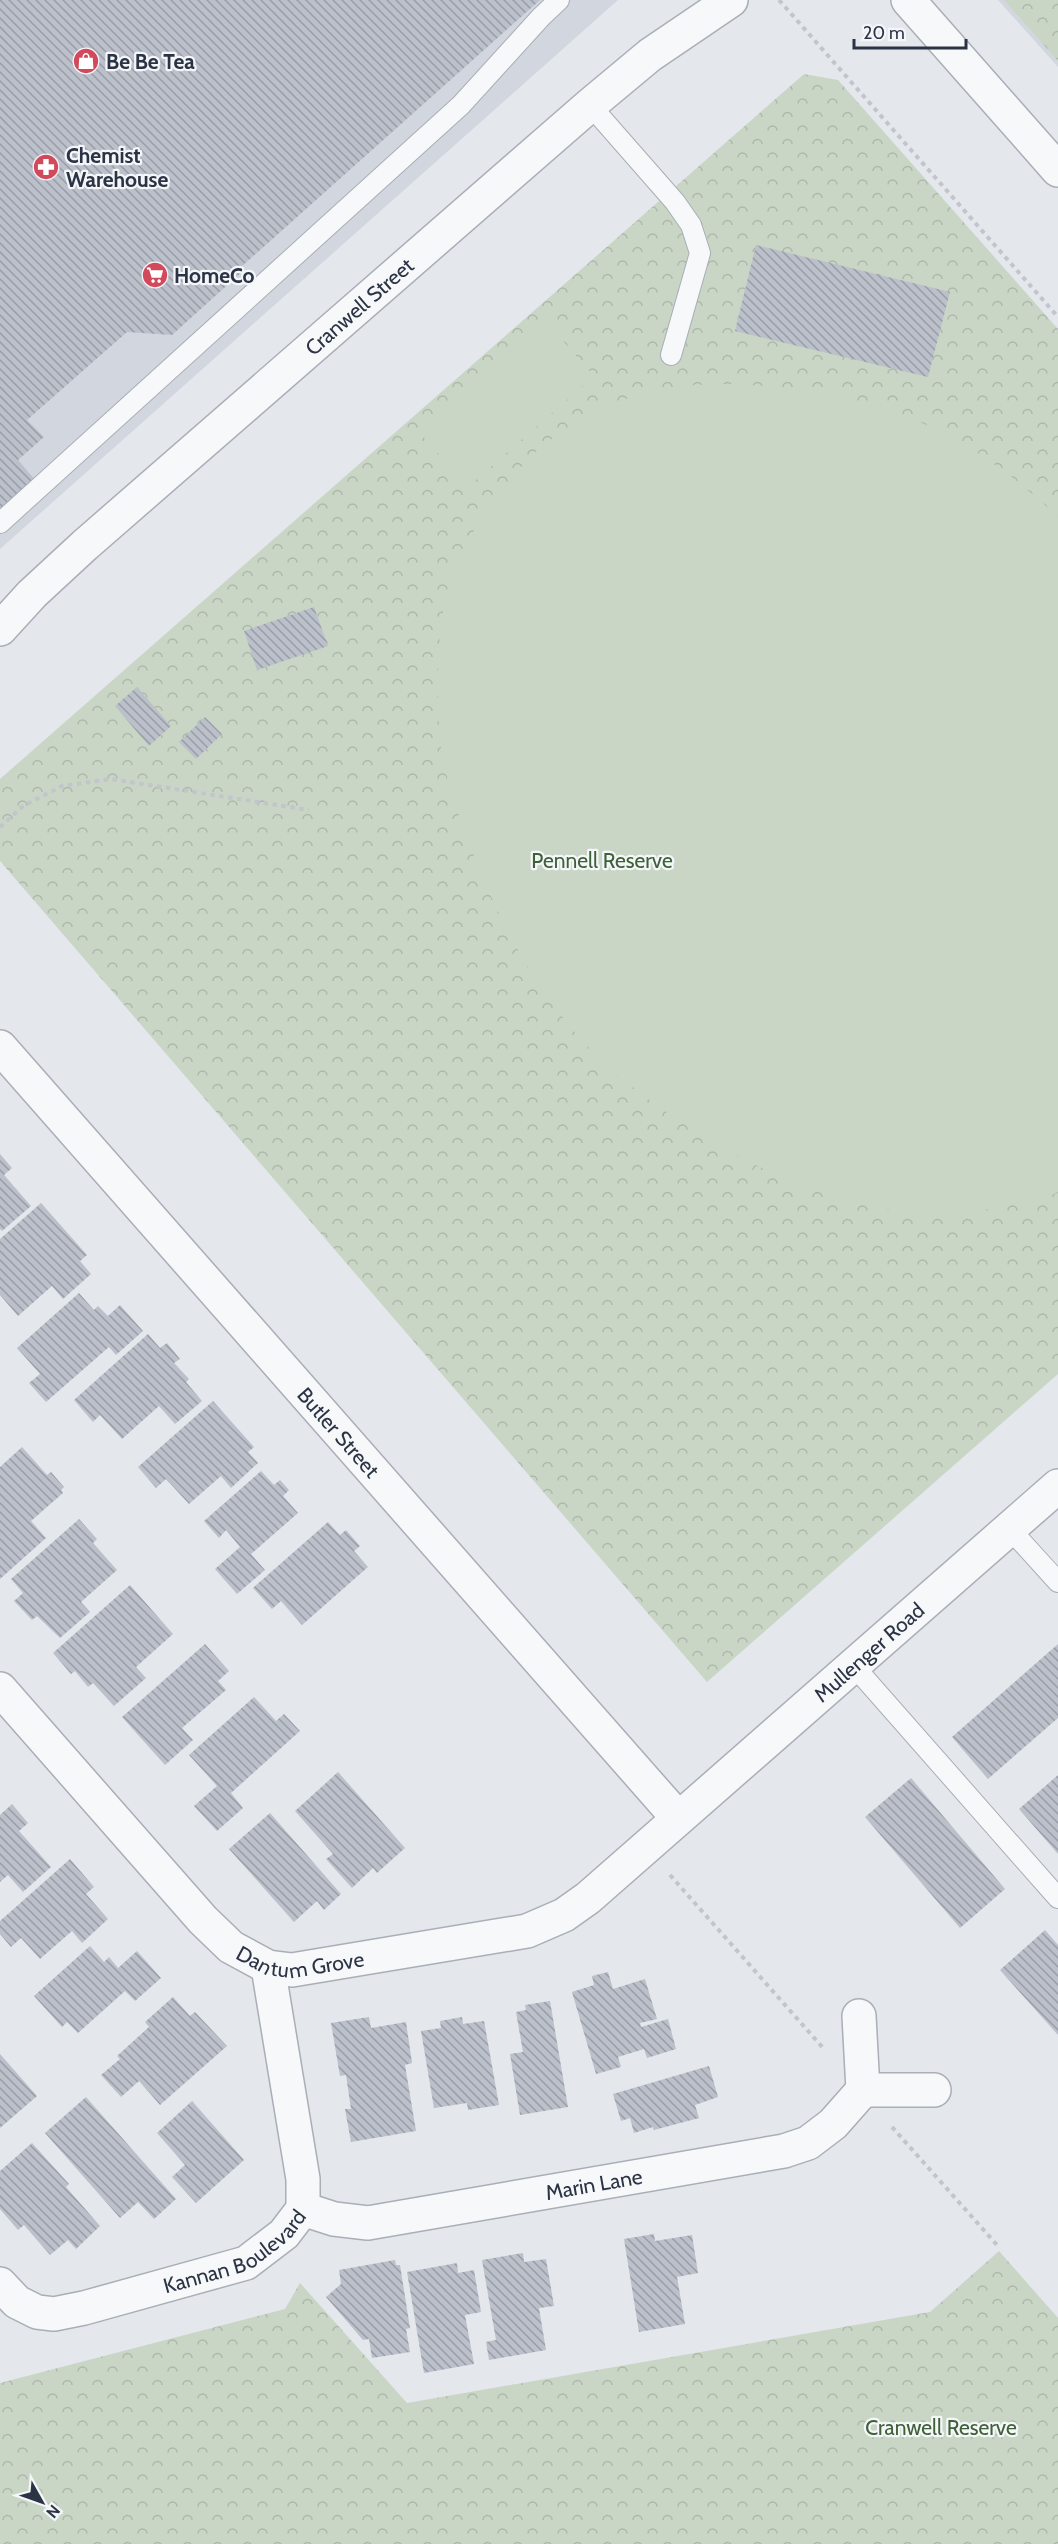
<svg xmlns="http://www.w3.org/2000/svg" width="1058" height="2544" font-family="Cabin,sans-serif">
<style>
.built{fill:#d2d6de}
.park{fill:url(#park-crowns)}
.pitch{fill:#c9d6c5}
.building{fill:url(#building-back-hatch)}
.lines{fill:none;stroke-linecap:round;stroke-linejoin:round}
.lane-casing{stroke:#a9aeb7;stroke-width:22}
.street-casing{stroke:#a9aeb7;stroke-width:36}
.path{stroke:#c2c5cb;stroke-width:4;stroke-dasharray:4.5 4.5;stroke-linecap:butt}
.lane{stroke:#f7f8fa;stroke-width:20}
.street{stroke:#f7f8fa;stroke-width:33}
.labels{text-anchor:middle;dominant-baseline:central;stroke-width:4.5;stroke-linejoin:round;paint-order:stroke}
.poi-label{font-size:21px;font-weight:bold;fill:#2b3445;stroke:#f4f6f9;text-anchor:start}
.street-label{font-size:21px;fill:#2b3445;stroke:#f4f6f9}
.park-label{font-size:21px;fill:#3f6138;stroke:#f4f6f9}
</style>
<defs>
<pattern id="park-crowns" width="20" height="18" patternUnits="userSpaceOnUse" patternTransform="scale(1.5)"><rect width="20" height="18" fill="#c9d6c5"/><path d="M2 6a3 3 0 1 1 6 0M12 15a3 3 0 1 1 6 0" fill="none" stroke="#adb8ab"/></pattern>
<pattern id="building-back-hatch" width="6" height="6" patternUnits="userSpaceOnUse" patternTransform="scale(1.5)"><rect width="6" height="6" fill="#bbc0ca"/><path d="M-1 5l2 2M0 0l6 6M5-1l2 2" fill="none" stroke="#989da6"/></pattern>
</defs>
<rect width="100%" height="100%" fill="#e4e7ec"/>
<!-- built -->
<g class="built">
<polygon points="0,0 618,0 0,549"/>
<polygon points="998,0 1058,0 1058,67"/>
</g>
<!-- park -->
<g class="park">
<polygon points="1004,0 1058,0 1058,61"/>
<polygon points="804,74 838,80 1058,329 1058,1374 707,1682 0,861 0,779"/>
<polygon points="999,2251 1058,2318 1058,2544 0,2544 0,2383 285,2309 300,2283 407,2403 930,2312"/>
</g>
<!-- pitch -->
<g class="pitch">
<polygon points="547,323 594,376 468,487 421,434"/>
<path d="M723 384C861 387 957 421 1058 517V1192L1054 1194C998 1211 941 1219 883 1209 791 1194 685 1132 614 1072 543 1010 497 920 465 833 457 810 448 785 443 760 435 716 436 632 448 588 456 555 477 524 497 497 509 481 523 464 538 450 565 426 618 398 654 390 677 385 700 385 723 384Z"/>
</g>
<!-- building -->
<g class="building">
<polygon points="0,0 540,0 241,267 244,270 172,335 127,332 27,420 44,437 18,460 36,481 0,514"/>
<polygon points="756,245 950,292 928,377 735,331"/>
<polygon points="314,607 328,646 257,670 244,631"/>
<polygon points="137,687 171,726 149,746 115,706"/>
<polygon points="205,717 222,734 196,759 179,742"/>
<polygon points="0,1154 12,1168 4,1175 31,1206 2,1231 0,1229"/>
<polygon points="41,1203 87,1255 80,1261 91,1274 63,1299 52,1286 18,1316 0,1295 0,1239"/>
<polygon points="79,1293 94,1310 98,1306 108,1316 120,1305 143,1331 116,1355 109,1347 46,1402 29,1383 40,1374 17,1348"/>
<polygon points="148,1334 160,1348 167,1343 180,1359 174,1363 189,1379 186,1382 202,1401 175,1424 159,1406 122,1439 100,1415 93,1422 74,1400"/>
<polygon points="213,1401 254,1447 248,1452 258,1463 231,1488 221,1476 189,1504 166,1479 156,1488 138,1467"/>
<polygon points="22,1447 47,1475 51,1472 64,1487 61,1490 63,1493 31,1521 46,1538 0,1579 0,1467"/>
<polygon points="261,1471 274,1485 280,1480 289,1490 283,1496 298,1513 251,1554 265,1570 237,1594 215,1569 240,1547 226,1530 219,1538 204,1521"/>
<polygon points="79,1519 97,1539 93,1543 117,1570 81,1602 90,1612 60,1638 37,1616 32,1620 14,1601 23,1593 11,1579"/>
<polygon points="328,1522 340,1535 346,1530 360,1546 354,1551 368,1567 302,1625 281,1601 272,1609 253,1588"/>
<polygon points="130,1585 173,1634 136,1667 146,1678 114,1706 93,1683 88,1687 75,1671 71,1674 53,1653"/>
<polygon points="205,1644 229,1671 218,1681 226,1690 182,1728 193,1740 165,1765 122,1717"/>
<polygon points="1058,1644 1058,1718 988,1779 952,1737"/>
<polygon points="254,1697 276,1721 284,1714 300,1731 231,1793 243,1808 217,1831 194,1806 217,1786 189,1755"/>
<polygon points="338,1772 405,1848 377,1873 373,1868 352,1888 326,1859 333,1854 295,1811"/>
<polygon points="1058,1775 1058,1854 1019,1809"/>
<polygon points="911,1778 1005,1889 960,1928 865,1817"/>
<polygon points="12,1804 28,1823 19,1831 51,1867 23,1892 8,1875 0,1882 0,1815"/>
<polygon points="270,1813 341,1894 324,1910 317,1901 294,1922 229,1849"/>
<polygon points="70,1859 94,1887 86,1894 108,1919 82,1943 72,1931 40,1959 21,1938 11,1947 0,1934 0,1921"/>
<polygon points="1045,1930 1058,1945 1058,2035 1000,1970"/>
<polygon points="90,1946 104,1962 109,1957 118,1968 137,1951 161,1978 135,2001 125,1991 78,2033 67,2022 62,2027 34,1996"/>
<polygon points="608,1972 613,1989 645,1979 657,2019 640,2023 641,2027 668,2019 676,2049 647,2058 644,2049 618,2057 621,2067 596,2074 572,1992 594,1985 592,1976"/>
<polygon points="173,1997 190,2016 195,2012 227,2046 160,2105 139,2081 121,2097 101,2075 120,2059 117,2056 149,2027 145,2022"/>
<polygon points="550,2001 568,2107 520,2115 510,2054 523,2052 516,2012 526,2010 525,2005"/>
<polygon points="369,2017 371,2028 406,2022 412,2063 405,2065 416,2131 351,2142 345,2109 351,2109 346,2075 340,2076 331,2023"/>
<polygon points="462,2017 463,2024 484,2021 499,2105 468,2110 467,2103 434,2108 421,2031 441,2028 440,2021"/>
<polygon points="0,2054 37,2096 0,2128"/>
<polygon points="709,2066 718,2097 695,2105 699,2118 654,2130 653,2127 634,2133 630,2118 621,2121 613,2094"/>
<polygon points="86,2097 176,2199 154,2219 138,2202 120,2218 45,2133"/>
<polygon points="192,2101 244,2160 196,2203 172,2177 185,2165 157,2133"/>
<polygon points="32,2143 69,2184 66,2187 100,2226 76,2249 68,2240 50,2255 24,2225 18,2230 0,2209 0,2171"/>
<polygon points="654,2234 655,2241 692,2235 698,2273 677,2277 685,2324 639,2332 624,2239"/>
<polygon points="523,2253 524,2262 546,2259 554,2306 539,2308 546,2350 489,2360 486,2342 496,2340 482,2260"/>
<polygon points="395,2260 396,2265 400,2265 410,2328 406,2329 410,2352 372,2358 369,2339 363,2340 326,2297 341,2284 339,2270"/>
<polygon points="457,2263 458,2273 474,2270 481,2312 465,2315 474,2364 424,2373 407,2272"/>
</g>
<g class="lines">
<!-- lane casing -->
<g class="lane-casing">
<g id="lane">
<polyline points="590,105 675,202 691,225 700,253 671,355"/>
<polyline points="0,523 461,105 541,17 559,0"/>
<polyline points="1009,1528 1058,1582"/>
<polyline points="853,1665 1058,1898"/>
</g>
</g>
<!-- street casing -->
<g class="street-casing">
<g id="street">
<polyline points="908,0 1058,170"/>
<path id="s1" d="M0 629 32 594 85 545 590 105 650 55 731 0"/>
<path id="s2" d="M0 1047 678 1818"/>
<path id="s3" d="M0 1689 203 1920 231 1947 268 1967 292 1970 527 1931 564 1915 588 1898 1058 1486"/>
<polyline points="859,2016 863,2090 934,2090"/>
<path id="s4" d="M303 2209 334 2219 368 2223 784 2151 808 2143 833 2124 863 2090"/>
<path id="s5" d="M0 2284 17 2302 37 2312 54 2314 84 2308 246 2263 284 2234 303 2209V2179L268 1967"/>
</g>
</g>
<!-- path -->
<g class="path">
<polyline points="779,0 1058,317"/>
<polyline points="0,827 23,806 62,786 111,779 309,810"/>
<polyline points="670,1875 824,2049"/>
<polyline points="892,2127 997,2245"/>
</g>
<!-- lane -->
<use href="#lane" class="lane"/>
<!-- street -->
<use href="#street" class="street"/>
</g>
<!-- icons -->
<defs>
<g id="shop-disc" transform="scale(1.35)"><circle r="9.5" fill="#d1495b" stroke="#f4f6f9"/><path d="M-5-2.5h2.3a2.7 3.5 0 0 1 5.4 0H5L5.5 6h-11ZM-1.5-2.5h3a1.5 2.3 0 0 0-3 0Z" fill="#fff"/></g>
<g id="pharmacy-disc" transform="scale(1.35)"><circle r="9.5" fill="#d1495b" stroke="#f4f6f9"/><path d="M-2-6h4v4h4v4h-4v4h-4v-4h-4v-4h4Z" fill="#fff"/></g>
<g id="supermarket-disc" transform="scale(1.35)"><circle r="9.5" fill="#d1495b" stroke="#f4f6f9"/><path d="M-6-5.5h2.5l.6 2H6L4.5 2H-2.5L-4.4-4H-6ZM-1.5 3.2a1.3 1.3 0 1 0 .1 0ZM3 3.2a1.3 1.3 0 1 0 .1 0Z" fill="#fff"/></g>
</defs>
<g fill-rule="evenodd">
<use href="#shop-disc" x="86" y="61"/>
<use href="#pharmacy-disc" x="46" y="167"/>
<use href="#supermarket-disc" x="155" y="275"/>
</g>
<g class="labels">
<!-- poi labels -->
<g class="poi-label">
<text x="106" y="61">Be Be Tea</text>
<text x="66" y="155">Chemist<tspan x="66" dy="24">Warehouse</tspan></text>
<text x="174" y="275">HomeCo</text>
</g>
<!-- street labels -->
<g class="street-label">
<text stroke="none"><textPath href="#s1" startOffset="483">Cranwell Street</textPath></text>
<text stroke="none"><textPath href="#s2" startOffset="513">Butler Street</textPath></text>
<text stroke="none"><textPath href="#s3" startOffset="1094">Mullenger Road</textPath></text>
<text stroke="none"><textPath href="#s3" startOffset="420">Dantum Grove</textPath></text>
<text stroke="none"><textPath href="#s4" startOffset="296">Marin Lane</textPath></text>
<text stroke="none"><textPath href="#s5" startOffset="258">Kannan Boulevard</textPath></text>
</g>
<!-- park labels -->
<g class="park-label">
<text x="602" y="860">Pennell Reserve</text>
<text x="941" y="2427">Cranwell Reserve</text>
</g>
</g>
<!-- north arrow -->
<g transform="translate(42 2502) rotate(130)" stroke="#f4f6f9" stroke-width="4.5" paint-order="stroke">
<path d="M0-4.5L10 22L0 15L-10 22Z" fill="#2b3445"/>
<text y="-9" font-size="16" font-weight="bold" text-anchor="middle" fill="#2b3445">N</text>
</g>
<!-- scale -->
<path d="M854 39v9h112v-9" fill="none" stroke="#2b3445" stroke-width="3"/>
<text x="863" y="39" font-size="18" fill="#2b3445" stroke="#f4f6f9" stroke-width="4.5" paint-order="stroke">20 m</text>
</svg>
